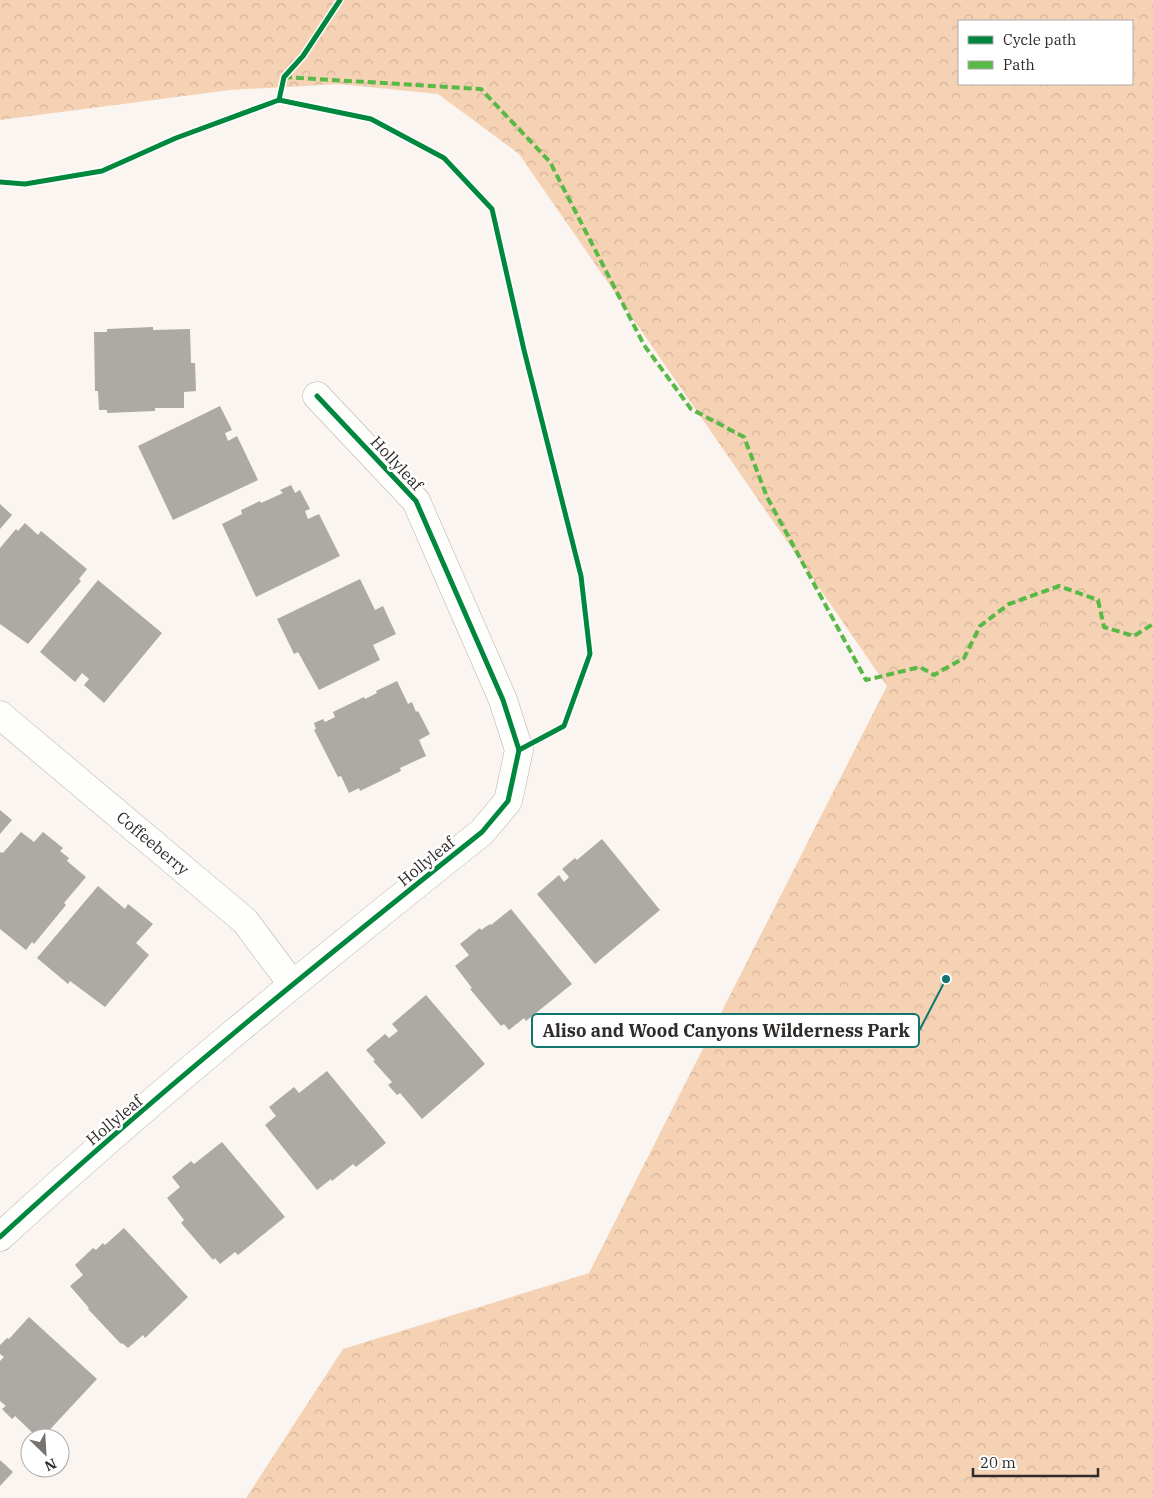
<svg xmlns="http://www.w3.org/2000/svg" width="1153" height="1498" font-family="'IBM Plex Serif',serif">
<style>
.forest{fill:url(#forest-crowns);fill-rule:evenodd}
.building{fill:#ada9a5}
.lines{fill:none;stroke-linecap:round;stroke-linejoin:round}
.minor-casing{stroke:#b4b0ac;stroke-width:29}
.minor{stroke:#fefefd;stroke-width:28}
.quiet{stroke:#58b947;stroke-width:4;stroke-dasharray:8 4;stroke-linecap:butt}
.cycleway-casing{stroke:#fff;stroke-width:8}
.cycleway{stroke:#00873e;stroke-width:5}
.labels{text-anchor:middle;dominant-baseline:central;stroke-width:5;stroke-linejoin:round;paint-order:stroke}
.street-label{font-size:16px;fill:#2f2b28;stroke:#fff}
.leader{fill:none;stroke:#0f766e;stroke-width:2}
.callout-dot{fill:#0f766e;stroke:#fff;stroke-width:2}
.callout{fill:#fff;stroke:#0f766e;stroke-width:2}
.callout-label{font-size:18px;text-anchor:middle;font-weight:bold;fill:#2f2b28}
</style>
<defs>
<pattern id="forest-crowns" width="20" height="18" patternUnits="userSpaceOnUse" patternTransform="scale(1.25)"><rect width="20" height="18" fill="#f6d2b4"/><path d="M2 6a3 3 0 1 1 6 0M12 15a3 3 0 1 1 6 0" fill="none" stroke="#d3b49b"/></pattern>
</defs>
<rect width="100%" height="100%" fill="#faf5f0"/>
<!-- forest -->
<path class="forest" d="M0 0H1153V1498H246L343 1349 589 1273 887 686 519 154 438 94 339 84 230 90 0 120ZM959 21H1132V84H959Z"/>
<!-- building -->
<g class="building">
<polygon points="153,327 153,330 190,329 191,363 195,363 196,391 184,392 184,408 155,408 155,411 107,413 107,410 99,410 98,391 95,391 94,332 107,332 107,329"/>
<polygon points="220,406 232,430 225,433 228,441 237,436 258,480 173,520 138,446"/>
<polygon points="291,485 295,493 300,490 310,509 305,511 308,519 319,514 340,556 256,597 222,524 242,514 241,510 260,501 261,503 283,493 280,490"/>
<polygon points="0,504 12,515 0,529"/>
<polygon points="25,523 38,535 41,531 87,569 79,579 81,581 28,644 0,624 0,548 16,529 18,531"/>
<polygon points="360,579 375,610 383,606 396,634 373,645 380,660 319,690 298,652 294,654 277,619"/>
<polygon points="98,580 162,633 104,703 84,685 89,679 82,673 75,682 40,652"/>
<polygon points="397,681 408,704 412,702 416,712 418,711 430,734 419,740 426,756 400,768 401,771 360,791 359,788 349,793 341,776 338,777 314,730 316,729 314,723 323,719 325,722 335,717 333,712 364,697 365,699 377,693 376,691"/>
<polygon points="0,810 12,820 0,834"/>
<polygon points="21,832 34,842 43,832 63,848 60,851 69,858 67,861 86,877 64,903 66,905 34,944 32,942 26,950 0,929 0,853 1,852 3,853"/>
<polygon points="602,839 660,910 595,964 537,894 559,875 564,882 569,877 562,869 575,858 577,860"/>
<polygon points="98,886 125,909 128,904 153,924 136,943 149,955 105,1007 70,981 68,984 37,958"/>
<polygon points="511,909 572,984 526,1021 524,1018 509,1030 504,1024 501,1026 470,989 472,988 455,966 469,955 460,944 480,928 481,930 490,924 491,925"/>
<polygon points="426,995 485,1064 422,1119 400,1093 397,1095 388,1085 392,1082 373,1061 375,1060 366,1050 385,1034 389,1038 398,1031 392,1024"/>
<polygon points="327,1071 386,1143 356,1167 353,1164 332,1181 331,1179 317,1190 265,1125 276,1116 269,1107 294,1087 299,1093"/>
<polygon points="222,1142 285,1217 238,1255 235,1252 220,1264 215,1258 213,1260 181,1223 184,1220 167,1198 180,1187 172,1177 191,1161 194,1164"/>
<polygon points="124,1228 188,1297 145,1338 143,1335 128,1348 122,1343 121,1344 88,1309 89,1308 70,1286 83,1275 75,1265 93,1248 96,1250 103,1243 105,1245"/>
<polygon points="29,1317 97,1379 42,1438 38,1438 15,1416 12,1419 2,1409 6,1406 0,1401 0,1361 4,1357 0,1354 0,1345 7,1338 9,1339"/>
<polygon points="0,1460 13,1472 0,1486"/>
</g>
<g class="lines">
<!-- minor casing -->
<g class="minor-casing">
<g id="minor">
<polyline points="0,715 245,921 292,984"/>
<path d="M0 1237C154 1095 318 963 482 832L508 801 519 750 503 700 416 501 317 396"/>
</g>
</g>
<!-- minor -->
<use href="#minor" class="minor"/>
<!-- quiet -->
<polyline class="quiet" points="284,77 481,89 550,162 644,345 691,409 744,437 767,497 866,680 920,667 934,675 964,658 980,626 1009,604 1059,586 1098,600 1104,627 1134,636 1153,624"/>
<!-- cycleway casing -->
<g class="cycleway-casing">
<g id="cycleway">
<polyline points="279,100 371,119 444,158 492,209 524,350 581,576 590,654 564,726 519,750"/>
<polyline points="279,100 284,77 303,56 340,0"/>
<polyline points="0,182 25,184 102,171 176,138 279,100"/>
<path d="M0 1237C154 1095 318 963 482 832L508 801 519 750 503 700 416 501 317 396"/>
</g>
</g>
<!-- cycleway -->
<use href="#cycleway" class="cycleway"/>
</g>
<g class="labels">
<!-- street labels -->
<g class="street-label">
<text transform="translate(397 463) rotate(47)">Hollyleaf</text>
<text transform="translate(153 843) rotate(40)">Coffeeberry</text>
<text transform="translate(426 861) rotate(-39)">Hollyleaf</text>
<text transform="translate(114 1120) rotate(-40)">Hollyleaf</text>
</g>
</g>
<!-- callouts -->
<path class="leader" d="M946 979L919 1031"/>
<circle class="callout-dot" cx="946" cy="979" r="5"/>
<rect class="callout" x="532" y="1014" width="387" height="33" rx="5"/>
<g class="callout-label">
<text x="726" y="1037">Aliso and Wood Canyons Wilderness Park</text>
</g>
<!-- legend -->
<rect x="958" y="20" width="175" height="65" fill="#ffffff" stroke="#acaaa9"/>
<rect x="968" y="36" width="25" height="8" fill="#00873e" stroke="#acaaa9"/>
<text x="1003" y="45" font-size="15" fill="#2f2b28">Cycle path</text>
<rect x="968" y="61" width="25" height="8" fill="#58b947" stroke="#acaaa9"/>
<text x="1003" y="70" font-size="15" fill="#2f2b28">Path</text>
<!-- north arrow -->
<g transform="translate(45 1453) rotate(155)"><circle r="24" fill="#ffffff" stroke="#acaaa9"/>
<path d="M0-4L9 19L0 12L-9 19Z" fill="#76726e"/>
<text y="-8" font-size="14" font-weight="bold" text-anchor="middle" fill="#2f2b28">N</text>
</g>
<!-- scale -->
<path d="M973 1468v8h125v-8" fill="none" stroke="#2f2b28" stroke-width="2.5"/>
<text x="980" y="1468" font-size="15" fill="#2f2b28" stroke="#ffffff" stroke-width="4" paint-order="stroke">20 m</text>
</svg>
